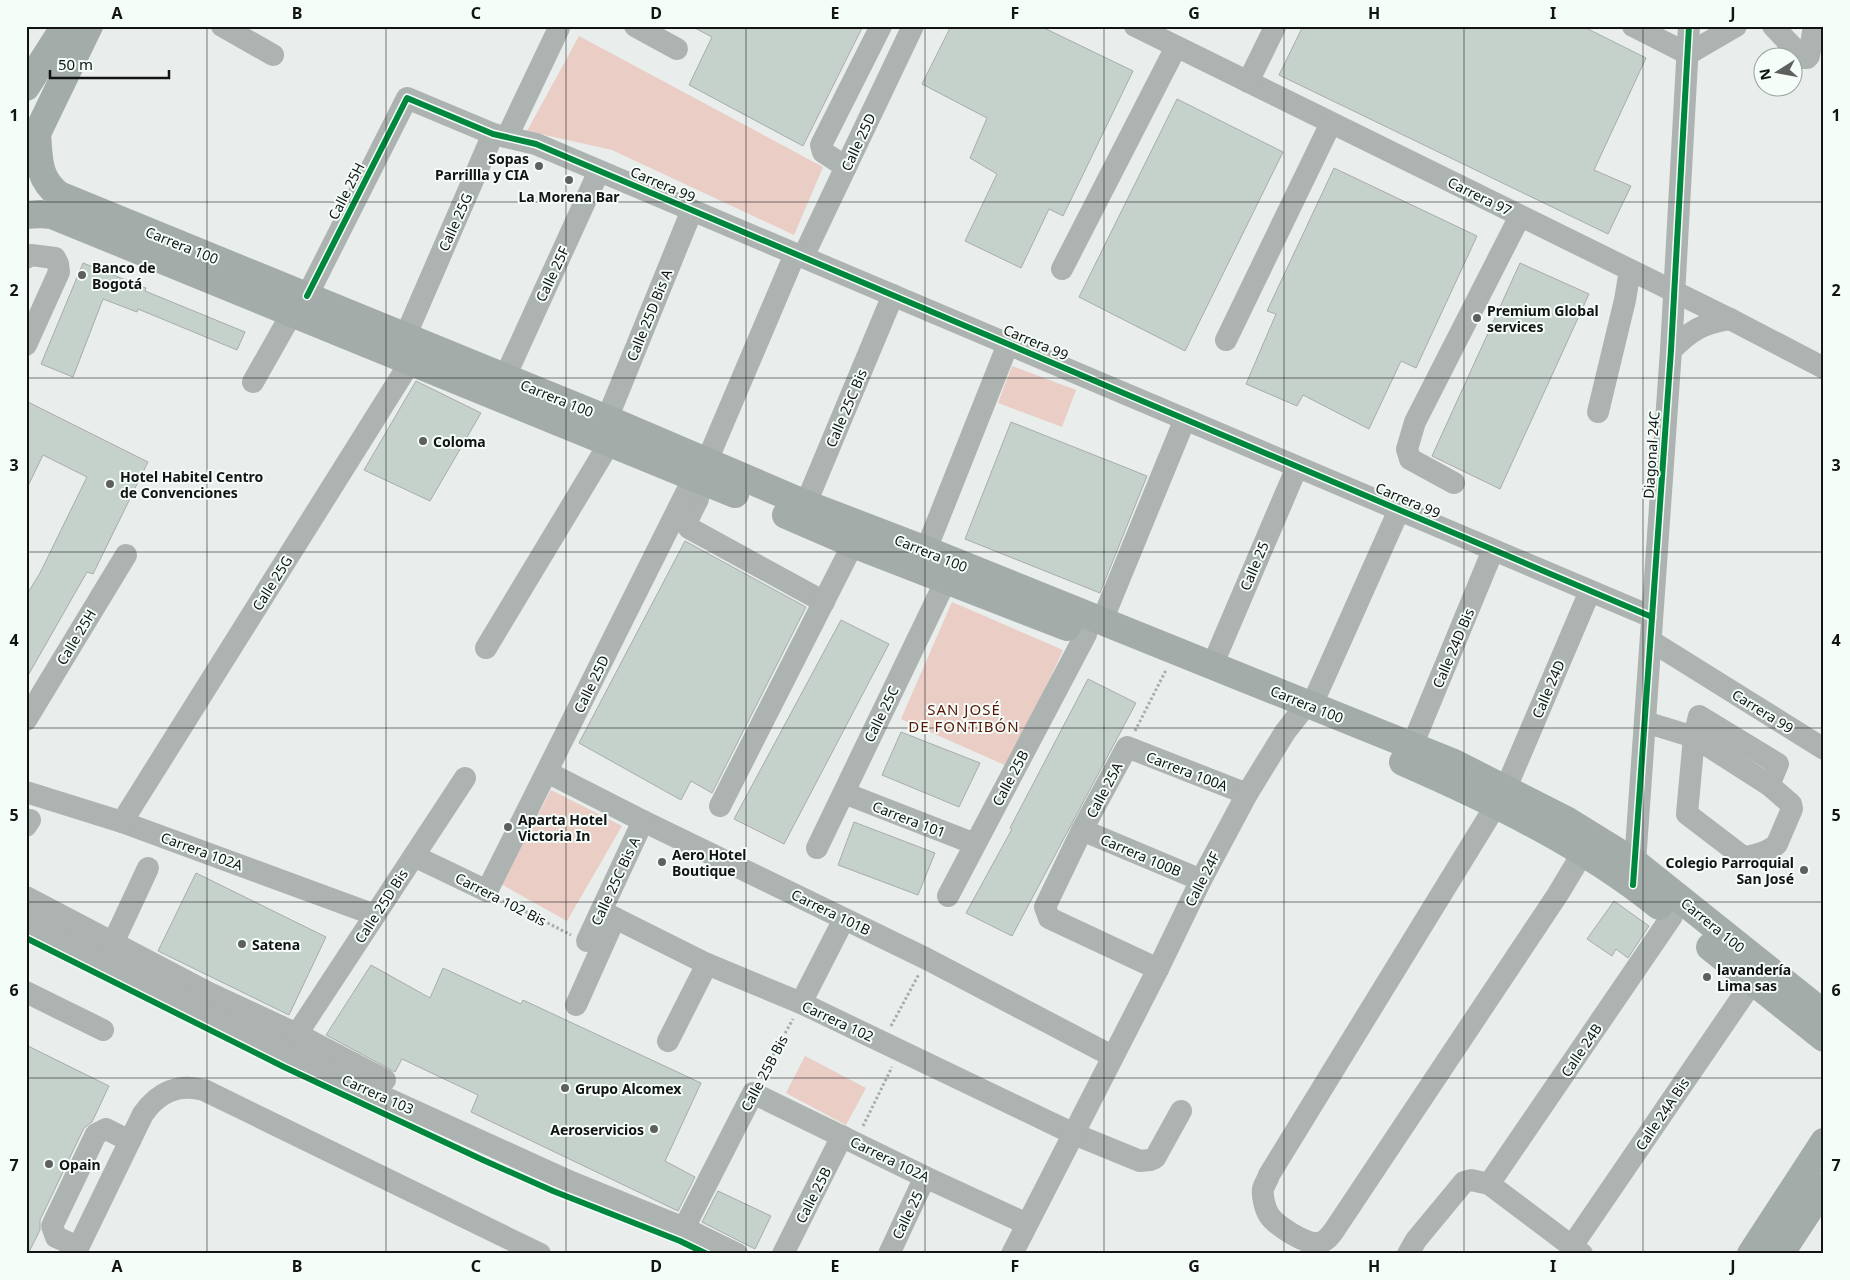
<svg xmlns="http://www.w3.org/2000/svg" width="1850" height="1280" font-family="'Noto Sans',sans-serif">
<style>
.green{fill:#eacdc5}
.building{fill:#c5d1cb;stroke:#a9acab}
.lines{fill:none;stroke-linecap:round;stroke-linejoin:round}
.path{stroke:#a8acaa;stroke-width:3;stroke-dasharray:2.5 2.5;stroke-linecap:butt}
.minor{stroke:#adb3b0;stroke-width:22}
.major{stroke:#a3aca8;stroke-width:28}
.cycleway-casing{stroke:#f4fdf8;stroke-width:9}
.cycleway{stroke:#00873e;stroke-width:6}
.grid{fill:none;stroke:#111413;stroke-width:1;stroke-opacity:0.55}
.poi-dot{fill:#5d605f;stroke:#f4fdf8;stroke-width:2}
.labels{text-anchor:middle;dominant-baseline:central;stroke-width:4;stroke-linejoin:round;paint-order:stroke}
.street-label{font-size:14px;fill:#111413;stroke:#f4fdf8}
.poi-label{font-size:14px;font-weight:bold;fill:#111413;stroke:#f4fdf8;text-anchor:start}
.neighbourhood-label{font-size:15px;letter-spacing:1px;fill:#581508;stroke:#f4fdf8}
.neatline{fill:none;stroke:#111413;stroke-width:2}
.grid-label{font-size:16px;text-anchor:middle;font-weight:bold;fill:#111413}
</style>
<rect width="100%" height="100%" fill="#e9edeb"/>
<!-- green -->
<g class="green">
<polygon points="579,36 823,167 794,235 612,150 527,131"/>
<polygon points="1012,366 1076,390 1062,427 998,403"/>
<polygon points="952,602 1063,650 1009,767 901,719"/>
<polygon points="551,790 622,826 567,921 501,884"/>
<polygon points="805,1056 866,1088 846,1125 786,1093"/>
</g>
<!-- building -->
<g class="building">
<polygon points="691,26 863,26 803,146 689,85 712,37"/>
<polygon points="951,26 1040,26 1133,71 1063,216 1049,209 1021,268 965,241 997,174 970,158 987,118 922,84"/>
<polygon points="1303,26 1582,26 1646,58 1594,170 1631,186 1608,234 1279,75"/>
<polygon points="1177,99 1283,152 1185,351 1079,297"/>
<polygon points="1334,168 1477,236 1416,368 1401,361 1369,429 1303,395 1297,406 1246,384 1276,314 1267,311"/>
<polygon points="83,263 146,288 145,291 245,332 237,350 138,309 137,312 103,299 73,377 41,364"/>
<polygon points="1520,263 1589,294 1500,489 1432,456"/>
<polygon points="416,381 481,413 430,501 364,470"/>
<polygon points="26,401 148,462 93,574 87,572 26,679 26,596 40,573 87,477 43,455 26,490"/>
<polygon points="1011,422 1147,476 1100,593 965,539"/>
<polygon points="685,541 806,607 712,793 691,781 681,800 579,743"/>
<polygon points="841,620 889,644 784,844 734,819"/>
<polygon points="1088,679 1136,703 1012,936 966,913 1012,829 1010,828"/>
<polygon points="901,732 980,763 959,807 882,775"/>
<polygon points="854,822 935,853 918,895 838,865"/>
<polygon points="196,873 326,937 289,1015 158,951"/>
<polygon points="1614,901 1649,926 1628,958 1616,949 1612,956 1587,939"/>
<polygon points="371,965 430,998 443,968 521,1004 523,1000 701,1083 665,1161 695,1177 678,1211 471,1112 478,1095 402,1059 395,1072 326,1035"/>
<polygon points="26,1045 109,1086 92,1122 84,1128 40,1220 40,1230 28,1254 26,1254"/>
<polygon points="718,1191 771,1216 755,1249 702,1222"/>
</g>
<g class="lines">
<!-- path -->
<g class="path">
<polyline points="1135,731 1166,670"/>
<polyline points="503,900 571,935"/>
<polyline points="891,1026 919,974"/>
<polyline points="761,1077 793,1019"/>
<polyline points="863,1126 892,1067"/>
</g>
<!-- minor -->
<g class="minor">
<polyline points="222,26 273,55"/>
<polyline points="635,26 677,49"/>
<polyline points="1135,26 1730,319 1824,368"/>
<polyline points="1633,26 1688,54 1736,26"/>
<polyline points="1773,26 1803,58 1807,58 1809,56 1814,26"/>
<polyline points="1248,82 1275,27"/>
<polyline points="507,137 559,28"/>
<polyline points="846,167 823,152 821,145 881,26"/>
<polyline points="803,257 913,26"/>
<polyline points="26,258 31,255 55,258 58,264 59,272 26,345"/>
<polyline points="1062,269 1176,47"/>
<polyline points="307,296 407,98 493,134 536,144 1652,617"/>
<polyline points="405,337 493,134"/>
<polyline points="1226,340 1331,123"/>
<path d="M1671 350C1692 330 1701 324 1730 319"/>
<polyline points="505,377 599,171"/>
<polyline points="253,382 292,313"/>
<polyline points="1598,412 1625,300 1630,270"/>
<polyline points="607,419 692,210"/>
<polyline points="707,461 795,254"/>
<polyline points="1454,483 1410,459 1407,449 1415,422 1520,216"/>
<polyline points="698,499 686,523 689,528 824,602"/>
<polyline points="799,520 893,295"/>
<polyline points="926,550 1008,344"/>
<polyline points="1102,621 1185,419"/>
<polyline points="1651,641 1824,749"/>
<polyline points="486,648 610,442"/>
<polyline points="1212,666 1297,467"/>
<path d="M1699 716 1778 764 1769 785 1791 804 1792 809 1777 844C1770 851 1751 858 1742 856L1687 814 1694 737Z"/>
<polyline points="26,720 126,555"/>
<polyline points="1645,722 1694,737 1769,785"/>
<polyline points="1412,746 1493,550"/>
<polyline points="547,772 643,821 927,959 1112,1056"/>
<polyline points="1506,788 1590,591"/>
<polyline points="26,792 122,822 375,915"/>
<polyline points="844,793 975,844"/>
<path d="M1496 805 1269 1175C1268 1179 1264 1185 1263 1189 1262 1196 1265 1209 1269 1215 1275 1225 1308 1246 1318 1243 1325 1242 1328 1238 1333 1232L1558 894 1582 854"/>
<polyline points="720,806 853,544"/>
<polyline points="122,822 419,348"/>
<polyline points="26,826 30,820"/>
<polyline points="1082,830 1201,880"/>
<polyline points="817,848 946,580"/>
<polyline points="414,856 487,891 694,477"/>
<polyline points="1634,877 1671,350 1689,26"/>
<polyline points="948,896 1086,634"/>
<polyline points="26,897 209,993 297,1034 385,1080"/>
<polyline points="601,911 707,964 801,1003 1074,1134 1140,1161 1150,1160 1155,1158 1181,1111"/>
<polyline points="26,921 285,1052 571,1182 684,1228 737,1254"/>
<polyline points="587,941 643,821"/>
<polyline points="113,943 148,868"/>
<polyline points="1158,969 1049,918 1045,907 1082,830 1127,747 1247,794"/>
<polyline points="26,992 103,1030"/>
<polyline points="801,1003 844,919"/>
<polyline points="576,1005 615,918"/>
<polyline points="297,1034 465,778"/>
<polyline points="668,1041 707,964"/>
<polyline points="1489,1184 1672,916"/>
<polyline points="684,1228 753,1093 925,1177 1027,1224"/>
<polyline points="1572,1246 1753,981"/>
<polyline points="78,1247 56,1237 52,1226 96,1134 106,1129 130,1141"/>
<path d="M75 1254 143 1114C158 1092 179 1083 204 1090L540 1254"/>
<polyline points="783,1254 842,1136"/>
<polyline points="889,1254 925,1177"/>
<polyline points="1012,1254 1158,969 1201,880 1247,794 1285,732 1307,704 1315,698 1399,510"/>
<polyline points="1408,1254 1416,1240 1464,1182 1471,1180 1489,1184 1582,1254"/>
</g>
<!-- major -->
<g class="major">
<polyline points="26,87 65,26"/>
<path d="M37 133C39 158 37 178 59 195L607 419 806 504 926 550 1454 763 1566 820 1634 862 1824 1014"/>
<polyline points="30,148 89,26"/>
<polyline points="26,215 40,214 52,215 735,494"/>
<polyline points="786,515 853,544 1067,627"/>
<path d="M1403 762C1492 801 1584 845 1659 906"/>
<polyline points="1710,947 1824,1038"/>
<polyline points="1751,1254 1824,1142"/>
<polyline points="1780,1254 1824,1187"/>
</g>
<!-- cycleway casing -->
<g class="cycleway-casing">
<g id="cycleway">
<polyline points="307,296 407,98 493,134 536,144 1652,617"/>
<polyline points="1633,885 1671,350 1689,26"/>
<polyline points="26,938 284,1067 483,1160 553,1191 680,1241 707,1254"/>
</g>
</g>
<!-- cycleway -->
<use href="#cycleway" class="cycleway"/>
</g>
<!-- grid -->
<path class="grid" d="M207 26V1254M386 26V1254M566 26V1254M746 26V1254M925 26V1254M1104 26V1254M1284 26V1254M1464 26V1254M1643 26V1254M26 202H1824M26 378H1824M26 552H1824M26 728H1824M26 902H1824M26 1078H1824"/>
<!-- markers -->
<g class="poi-dot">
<circle cx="539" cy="166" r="5"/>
<circle cx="569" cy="180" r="5"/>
<circle cx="82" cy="275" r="5"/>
<circle cx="1477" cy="318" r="5"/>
<circle cx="423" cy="441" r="5"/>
<circle cx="110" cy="484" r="5"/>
<circle cx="508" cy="827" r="5"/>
<circle cx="662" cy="862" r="5"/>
<circle cx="1804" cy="870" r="5"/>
<circle cx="242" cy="944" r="5"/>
<circle cx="1707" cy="977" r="5"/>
<circle cx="565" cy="1088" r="5"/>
<circle cx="654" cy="1129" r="5"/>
<circle cx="49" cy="1164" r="5"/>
</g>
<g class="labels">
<!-- street labels -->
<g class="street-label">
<text transform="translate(858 142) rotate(-65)">Calle 25D</text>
<text transform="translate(663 184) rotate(23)">Carrera 99</text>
<text transform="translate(346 191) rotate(-63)">Calle 25H</text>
<text transform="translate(1480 196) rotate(26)">Carrera 97</text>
<text transform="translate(455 222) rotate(-66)">Calle 25G</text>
<text transform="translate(182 245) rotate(22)">Carrera 100</text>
<text transform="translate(552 274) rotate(-65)">Calle 25F</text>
<text transform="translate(649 315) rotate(-68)">Calle 25D Bis A</text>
<text transform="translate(1036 342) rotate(23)">Carrera 99</text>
<text transform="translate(557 398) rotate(22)">Carrera 100</text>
<text transform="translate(846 408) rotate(-67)">Calle 25C Bis</text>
<text transform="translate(1651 455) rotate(-86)">Diagonal 24C</text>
<text transform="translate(1408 500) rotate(23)">Carrera 99</text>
<text transform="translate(931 553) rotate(22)">Carrera 100</text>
<text transform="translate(1254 566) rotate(-67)">Calle 25</text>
<text transform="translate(272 583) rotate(-58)">Calle 25G</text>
<text transform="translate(76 637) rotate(-59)">Calle 25H</text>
<text transform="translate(1453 648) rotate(-67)">Calle 24D Bis</text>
<text transform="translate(591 684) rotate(-64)">Calle 25D</text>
<text transform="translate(1548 689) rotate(-67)">Calle 24D</text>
<text transform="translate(1307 704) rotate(22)">Carrera 100</text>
<text transform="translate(1763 711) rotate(32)">Carrera 99</text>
<text transform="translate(881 714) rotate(-64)">Calle 25C</text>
<text transform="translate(1187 771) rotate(21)">Carrera 100A</text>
<text transform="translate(1010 778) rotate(-62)">Calle 25B</text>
<text transform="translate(1104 790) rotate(-62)">Calle 25A</text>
<text transform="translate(909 819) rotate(21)">Carrera 101</text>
<text transform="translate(202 851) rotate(20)">Carrera 102A</text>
<text transform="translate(1141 855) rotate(23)">Carrera 100B</text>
<text transform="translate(1202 879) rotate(-63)">Calle 24F</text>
<text transform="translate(615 881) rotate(-65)">Calle 25C Bis A</text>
<text transform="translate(501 899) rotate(27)">Carrera 102 Bis</text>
<text transform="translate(381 906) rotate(-57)">Calle 25D Bis</text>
<text transform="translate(831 912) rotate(26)">Carrera 101B</text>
<text transform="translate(1713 925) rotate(39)">Carrera 100</text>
<text transform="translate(838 1021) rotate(25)">Carrera 102</text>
<text transform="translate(1581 1050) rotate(-56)">Calle 24B</text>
<text transform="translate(764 1073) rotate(-62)">Calle 25B Bis</text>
<text transform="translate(378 1094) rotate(24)">Carrera 103</text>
<text transform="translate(1662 1114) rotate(-56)">Calle 24A Bis</text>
<text transform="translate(890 1159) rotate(26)">Carrera 102A</text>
<text transform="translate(813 1195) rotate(-63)">Calle 25B</text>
<text transform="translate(907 1215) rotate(-64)">Calle 25</text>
</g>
<!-- poi labels -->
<g class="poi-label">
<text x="529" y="158" text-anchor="end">Sopas<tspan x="529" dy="16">Parrillla y CIA</tspan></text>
<text x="569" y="196" text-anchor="middle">La Morena Bar</text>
<text x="92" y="267">Banco de<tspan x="92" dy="16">Bogotá</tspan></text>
<text x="1487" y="310">Premium Global<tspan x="1487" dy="16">services</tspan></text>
<text x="433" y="441">Coloma</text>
<text x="120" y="476">Hotel Habitel Centro<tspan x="120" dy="16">de Convenciones</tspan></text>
<text x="518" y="819">Aparta Hotel<tspan x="518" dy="16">Victoria In</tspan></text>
<text x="672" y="854">Aero Hotel<tspan x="672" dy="16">Boutique</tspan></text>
<text x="1794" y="862" text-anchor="end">Colegio Parroquial<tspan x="1794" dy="16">San José</tspan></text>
<text x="252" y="944">Satena</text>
<text x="1717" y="969">lavandería<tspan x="1717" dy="16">Lima sas</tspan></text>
<text x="575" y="1088">Grupo Alcomex</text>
<text x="644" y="1129" text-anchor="end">Aeroservicios</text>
<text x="59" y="1164">Opain</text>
</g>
<!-- neighbourhood labels -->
<g class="neighbourhood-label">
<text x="964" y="709">SAN JOSÉ<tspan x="964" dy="17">DE FONTIBÓN</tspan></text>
</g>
</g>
<!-- border -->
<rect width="1850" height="1280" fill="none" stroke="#f4fdf8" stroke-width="55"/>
<!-- north arrow -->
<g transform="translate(1778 72) rotate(259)"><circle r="24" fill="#f4fdf8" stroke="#99a09c"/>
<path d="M0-4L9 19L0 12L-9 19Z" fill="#5d605f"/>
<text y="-8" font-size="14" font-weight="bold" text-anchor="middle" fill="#111413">N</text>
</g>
<!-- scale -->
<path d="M50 70v8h119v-8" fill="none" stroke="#111413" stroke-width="2.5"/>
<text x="58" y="70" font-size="15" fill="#111413" stroke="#f4fdf8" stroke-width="4" paint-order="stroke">50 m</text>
<rect x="28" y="28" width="1794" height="1224" class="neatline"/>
<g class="grid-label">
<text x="117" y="19">A</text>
<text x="297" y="19">B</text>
<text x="476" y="19">C</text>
<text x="656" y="19">D</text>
<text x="835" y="19">E</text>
<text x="1015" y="19">F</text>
<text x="1194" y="19">G</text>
<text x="1374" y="19">H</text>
<text x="1553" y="19">I</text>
<text x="1733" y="19">J</text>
<text x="14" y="121">1</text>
<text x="1836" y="121">1</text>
<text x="14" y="296">2</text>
<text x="1836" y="296">2</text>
<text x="14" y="471">3</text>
<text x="1836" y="471">3</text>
<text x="14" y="646">4</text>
<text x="1836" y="646">4</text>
<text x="14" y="821">5</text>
<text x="1836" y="821">5</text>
<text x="14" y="996">6</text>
<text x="1836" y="996">6</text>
<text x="14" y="1171">7</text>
<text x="1836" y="1171">7</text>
<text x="117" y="1272">A</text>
<text x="297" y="1272">B</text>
<text x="476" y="1272">C</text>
<text x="656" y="1272">D</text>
<text x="835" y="1272">E</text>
<text x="1015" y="1272">F</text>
<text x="1194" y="1272">G</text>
<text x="1374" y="1272">H</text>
<text x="1553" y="1272">I</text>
<text x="1733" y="1272">J</text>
</g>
</svg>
